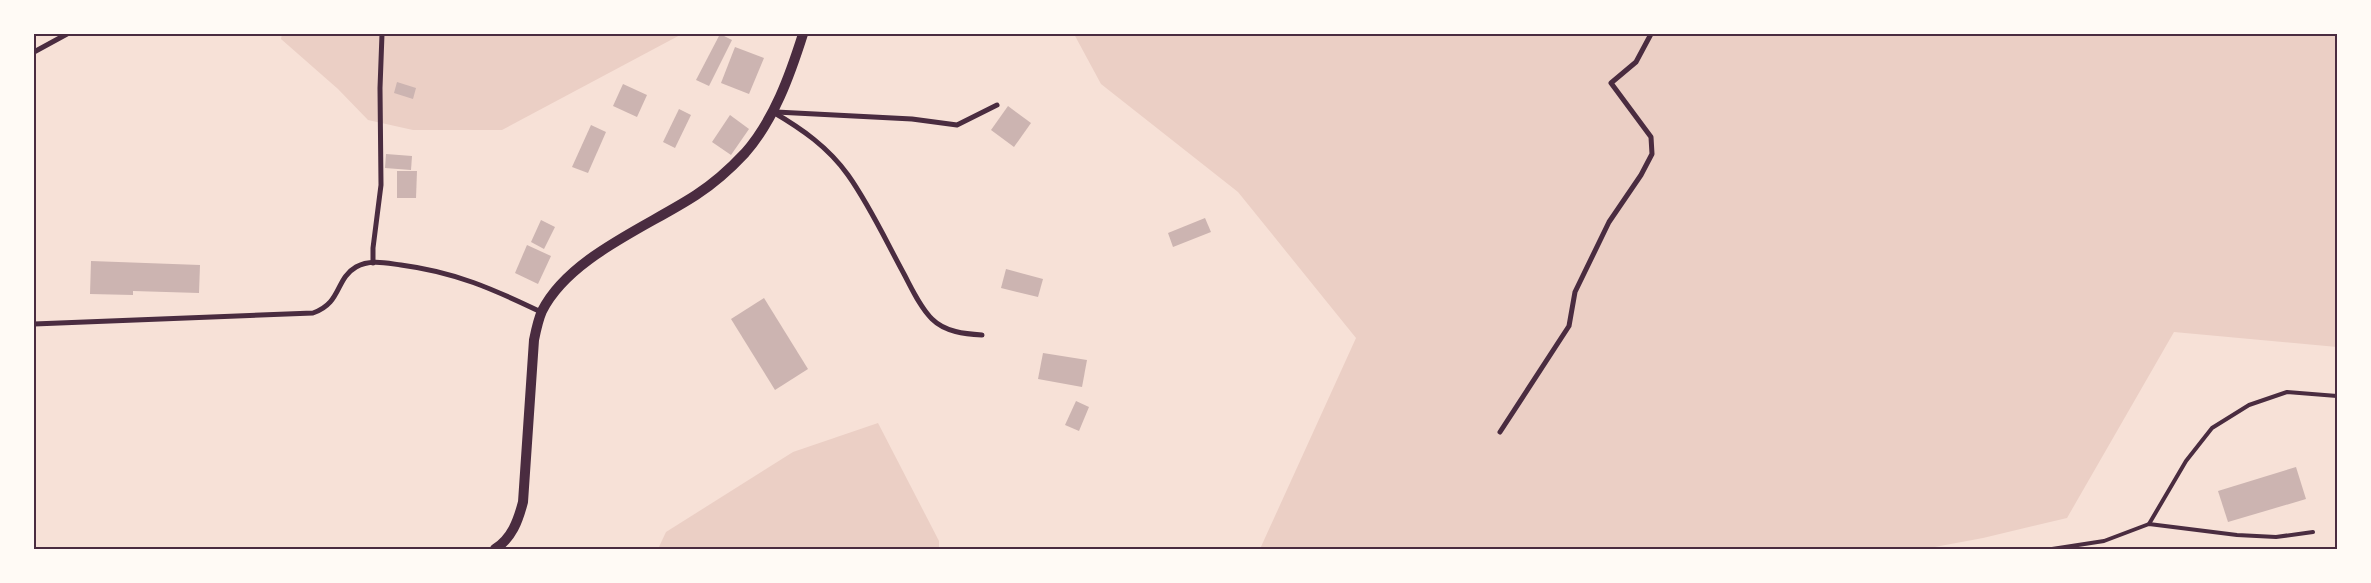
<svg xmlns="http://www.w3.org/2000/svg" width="2371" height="583" font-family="Lato,sans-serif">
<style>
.green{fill:#ebcfc5}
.building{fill:#ccb4b1}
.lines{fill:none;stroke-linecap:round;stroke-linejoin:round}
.service{stroke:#4a2c40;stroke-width:4}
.minor{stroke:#4a2c40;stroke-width:5}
.secondary{stroke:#4a2c40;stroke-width:10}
.neatline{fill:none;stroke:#4a2c40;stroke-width:2}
</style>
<rect width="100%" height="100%" fill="#f7e1d7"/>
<!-- green -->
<g class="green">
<polygon points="282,34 682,34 502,130 413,130 368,120 338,89 281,39"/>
<polygon points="1074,34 2337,34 2337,347 2174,332 2067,518 1983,538 1924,549 1260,549 1356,338 1238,192 1101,84"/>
<polygon points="878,423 939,541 939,549 658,549 666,532 793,452"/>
</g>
<!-- building -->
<g class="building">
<polygon points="720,34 732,40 709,86 696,80"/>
<polygon points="735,47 764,58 749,94 721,83"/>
<polygon points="397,82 416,88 413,99 394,93"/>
<polygon points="623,84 647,95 637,117 613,106"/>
<polygon points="1008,106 1031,123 1014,147 991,130"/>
<polygon points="679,109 691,115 675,148 663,142"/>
<polygon points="730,115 749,129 731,155 712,142"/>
<polygon points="591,125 606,132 588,173 572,167"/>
<polygon points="386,154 412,156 411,170 385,168"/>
<polygon points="397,171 417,171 416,198 397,198"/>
<polygon points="1205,218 1211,232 1173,247 1168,233"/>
<polygon points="541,220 555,227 544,249 531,242"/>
<polygon points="527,245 551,256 538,284 515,273"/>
<polygon points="91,261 200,265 199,293 133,291 133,295 90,294"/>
<polygon points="1006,269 1043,279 1038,297 1001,288"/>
<polygon points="764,298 808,369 775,390 731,319"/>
<polygon points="1043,353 1087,360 1082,387 1038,379"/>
<polygon points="1076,401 1089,407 1079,431 1065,425"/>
<polygon points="2296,467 2306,499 2228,522 2218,491"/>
</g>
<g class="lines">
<!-- service -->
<g class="service">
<polyline points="2149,524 2186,461 2212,428 2249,405 2287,392 2337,396"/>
<polyline points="2052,549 2104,541 2149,524 2237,535 2276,537 2313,532"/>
</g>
<!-- minor -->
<g class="minor">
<polyline points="34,52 67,34"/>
<path d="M773 112C802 129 828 147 848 175 870 206 886 241 904 274 912 289 920 307 932 319 945 332 965 334 982 335"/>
<polyline points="776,112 912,119 957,125 997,105"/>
<polyline points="373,263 373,248 381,185 380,88 382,34"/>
<path d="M34 324 313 313C342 303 335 279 356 267 370 259 386 263 401 265 455 272 493 289 541 312"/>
<polyline points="1500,432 1569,326 1575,292 1609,222 1641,175 1652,154 1651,137 1611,83 1636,62 1651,34"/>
</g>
<!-- secondary -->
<path class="secondary" d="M495 549C512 538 518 521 523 502L534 340C536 330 538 320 542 311 569 257 647 227 696 195 713 184 731 168 745 153 774 120 790 75 803 34"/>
</g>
<!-- border -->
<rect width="2371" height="583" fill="none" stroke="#fffaf5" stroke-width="70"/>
<rect x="35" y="35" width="2301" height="513" class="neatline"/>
</svg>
